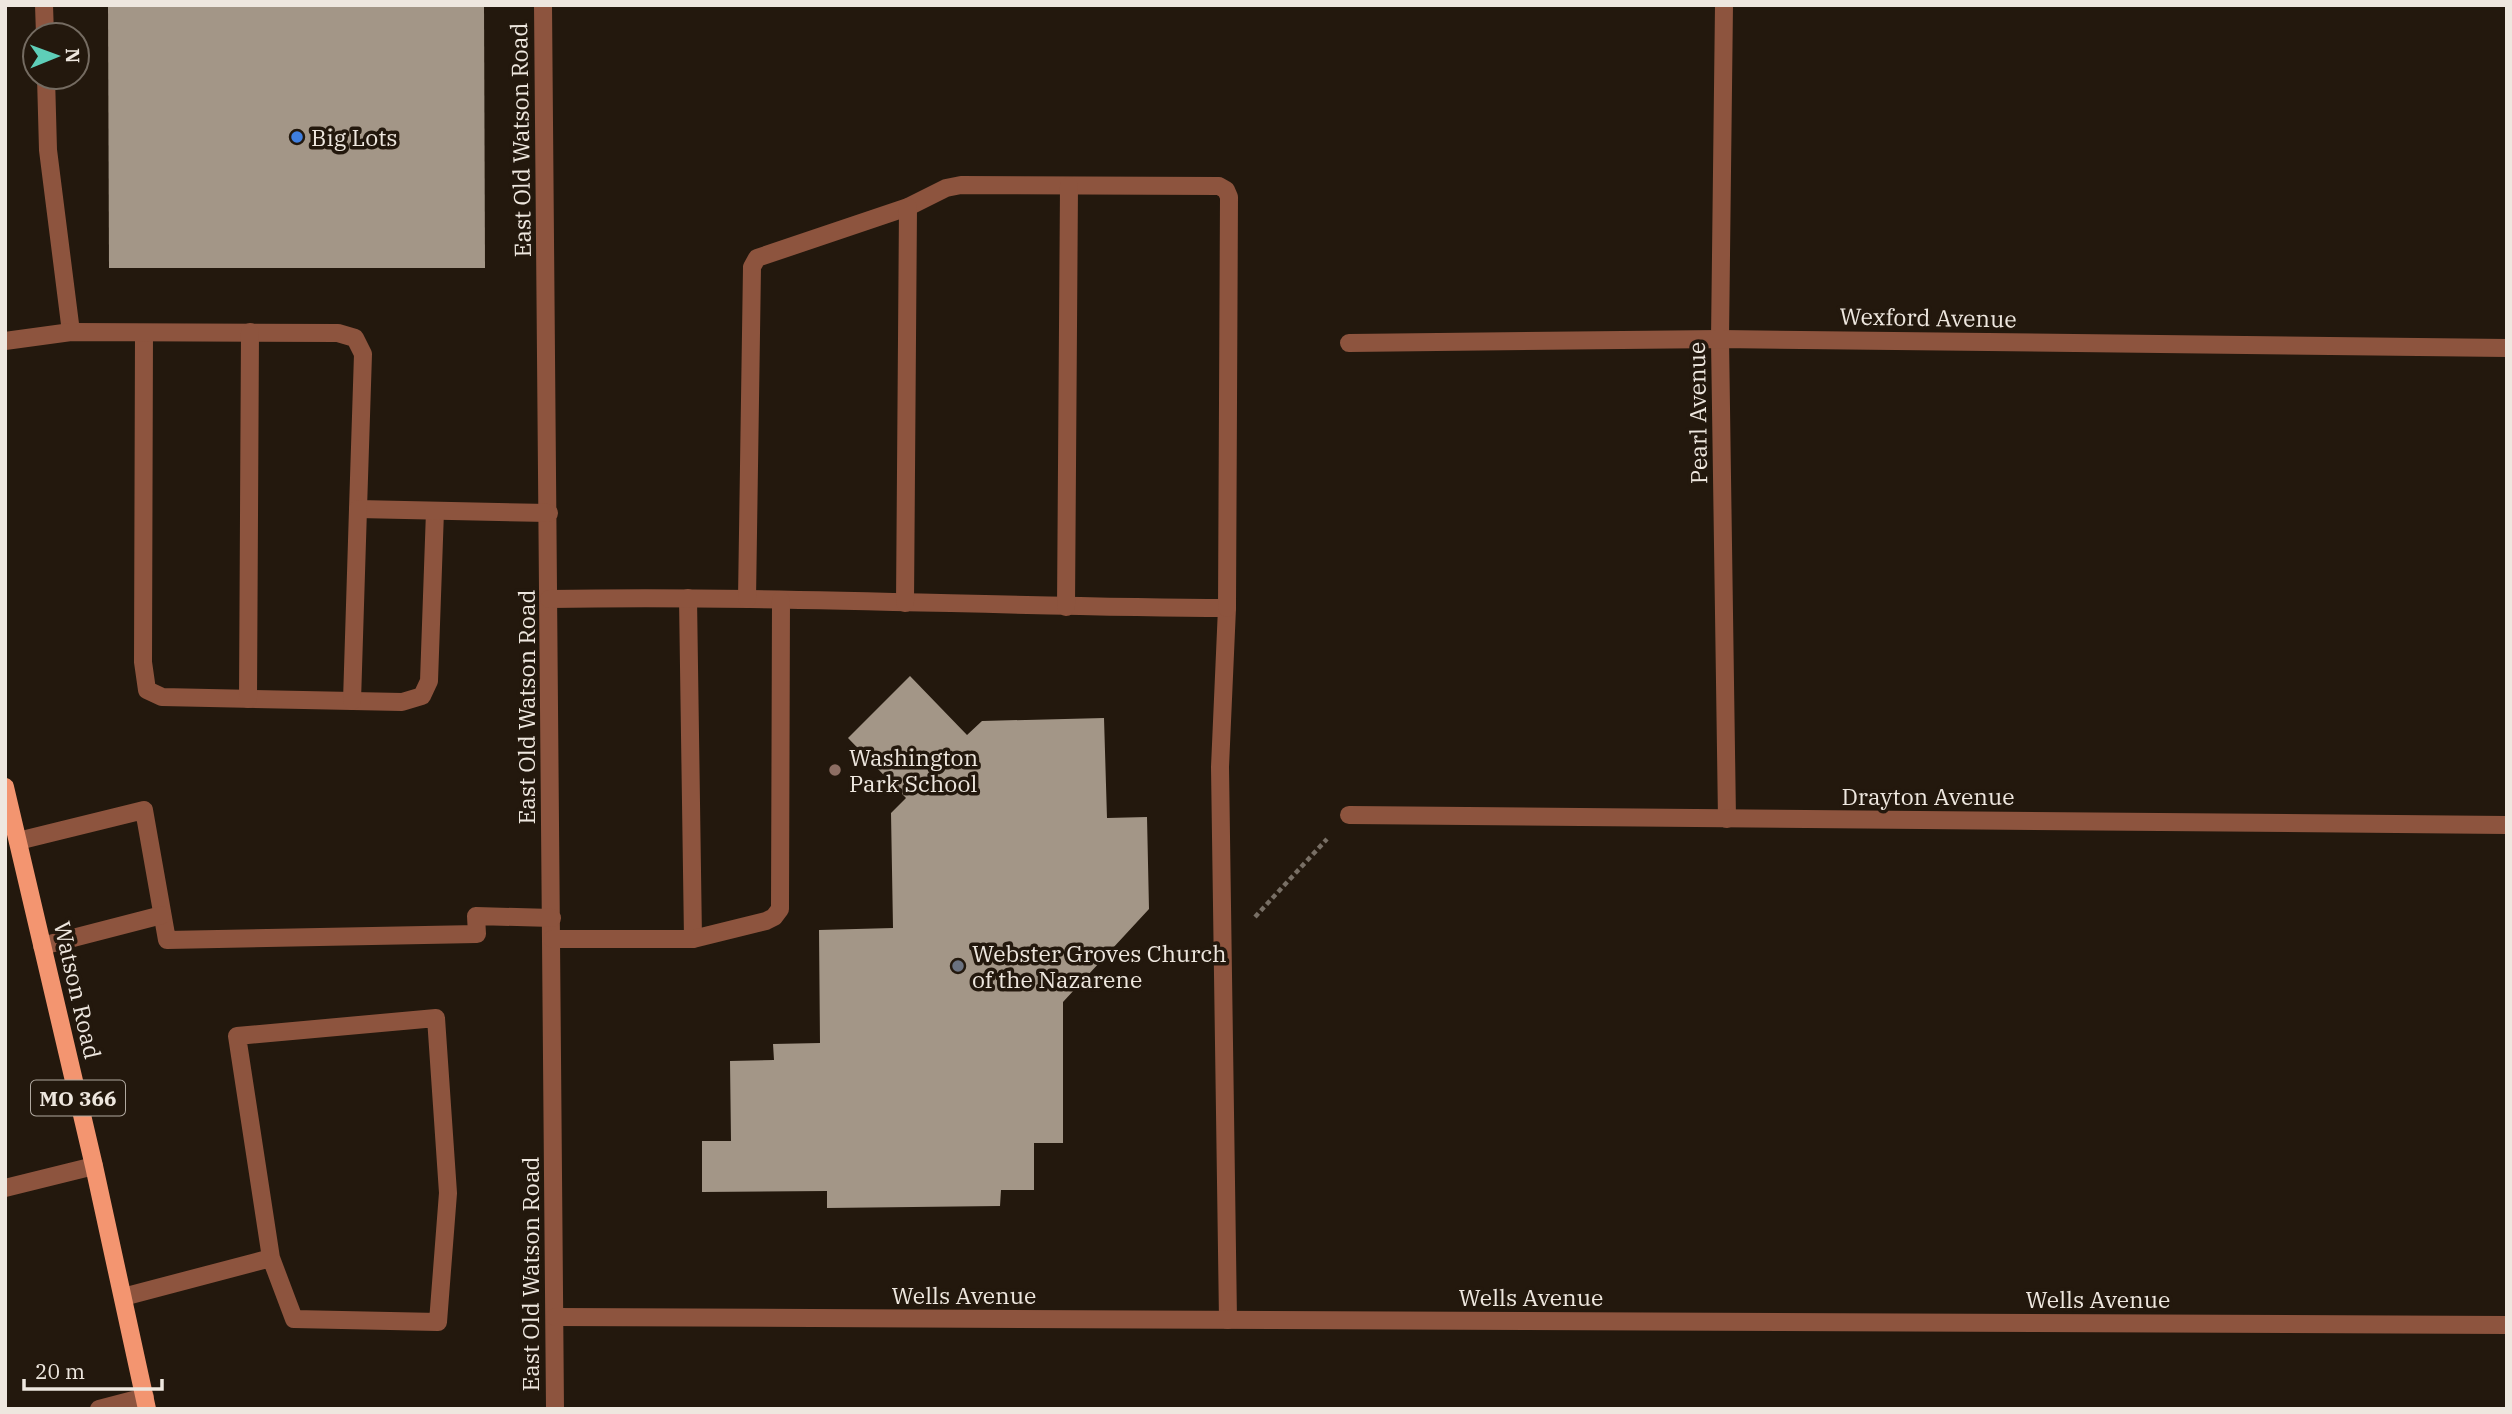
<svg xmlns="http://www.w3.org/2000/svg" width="2512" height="1414" font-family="'IBM Plex Serif',serif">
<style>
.building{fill:#a39687}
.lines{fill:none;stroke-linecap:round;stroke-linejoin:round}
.path{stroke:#786f65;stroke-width:4.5;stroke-dasharray:5 3.5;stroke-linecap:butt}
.minor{stroke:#8d543e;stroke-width:18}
.major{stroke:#f39570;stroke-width:18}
.shop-dot{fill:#3f7fe0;stroke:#23180d;stroke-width:2.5}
.education-dot{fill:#8d6e63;stroke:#23180d;stroke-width:2.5}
.worship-dot{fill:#6b7280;stroke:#23180d;stroke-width:2.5}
.labels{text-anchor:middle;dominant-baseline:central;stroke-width:7;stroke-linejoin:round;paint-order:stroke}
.shield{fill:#23180d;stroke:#b1a9a0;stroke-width:2}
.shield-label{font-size:21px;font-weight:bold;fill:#eee7df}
.poi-label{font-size:23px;fill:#eee7df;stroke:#23180d;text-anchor:start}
.street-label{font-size:23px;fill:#eee7df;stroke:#23180d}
</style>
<rect width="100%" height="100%" fill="#23180d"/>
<!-- building -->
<g class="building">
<polygon points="108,5 484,5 485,268 109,268"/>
<polygon points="910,676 967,735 982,721 1104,718 1107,818 1147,817 1149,909 1063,1002 1063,1143 1034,1143 1034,1190 1001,1190 1000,1206 827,1208 827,1191 702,1192 702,1141 731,1141 730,1061 774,1060 773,1044 820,1043 819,930 893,928 891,813 906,798 848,738"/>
</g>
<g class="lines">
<!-- path -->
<polyline class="path" points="1255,917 1327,839"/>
<!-- minor -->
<g class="minor">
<polyline points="44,5 45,35"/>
<polyline points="543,5 555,1409"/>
<polyline points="1724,5 1720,339 1727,819"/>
<polyline points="46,77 48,150 71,332"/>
<polyline points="144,333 143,662 147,690 162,697 402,702 422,696 429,681 435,511"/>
<polyline points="5,341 71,332 338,333 355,338 363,354 358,509 549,513"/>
<polyline points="1349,343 1720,339 2507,348"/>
<polyline points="688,598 693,939"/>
<path d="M549 599C775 595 1001 607 1227 608L1220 767 1228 1320"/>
<polyline points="747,599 752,267 757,258 908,207 946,188 961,185 1219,186 1226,190 1229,197 1227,608"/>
<polyline points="905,603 908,207"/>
<polyline points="1066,607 1069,186"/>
<polyline points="248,699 250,332"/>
<polyline points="352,701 358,509"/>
<polyline points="1349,815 2507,825"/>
<polyline points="18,841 144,810 167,940 477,934 476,916 552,918"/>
<polyline points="552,939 693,939 766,921 774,917 780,909 781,600"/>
<polyline points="42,946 162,915"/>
<polyline points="5,1188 94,1166"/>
<polyline points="123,1297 271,1258 294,1319 438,1322 448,1193 436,1018 237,1036 271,1258"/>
<polyline points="555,1317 2507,1325"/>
<polyline points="99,1409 145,1397"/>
</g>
<!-- major -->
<polyline class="major" points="5,787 94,1166 147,1409"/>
</g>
<!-- markers -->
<circle class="shop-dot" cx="297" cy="137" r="7"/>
<circle class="education-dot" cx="835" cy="770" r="7"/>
<circle class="worship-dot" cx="958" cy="966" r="7"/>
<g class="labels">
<!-- shield labels -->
<rect class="shield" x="31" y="1080.5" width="94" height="35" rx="5"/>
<g class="shield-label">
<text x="78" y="1098">MO 366</text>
</g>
<!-- poi labels -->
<g class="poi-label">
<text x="311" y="137">Big Lots</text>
<text x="849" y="757">Washington<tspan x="849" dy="26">Park School</tspan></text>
<text x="972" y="953">Webster Groves Church<tspan x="972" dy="26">of the Nazarene</tspan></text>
</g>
<!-- street labels -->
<g class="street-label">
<text transform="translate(520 140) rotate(-91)">East Old Watson Road</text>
<text transform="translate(1928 317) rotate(1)">Wexford Avenue</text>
<text transform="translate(1697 413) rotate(-91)">Pearl Avenue</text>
<text transform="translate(526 707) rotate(-90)">East Old Watson Road</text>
<text x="1928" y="796">Drayton Avenue</text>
<text transform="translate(78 990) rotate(77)">Watson Road</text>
<text transform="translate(530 1274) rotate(-90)">East Old Watson Road</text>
<text x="964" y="1295">Wells Avenue</text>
<text x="1531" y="1297">Wells Avenue</text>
<text x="2098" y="1299">Wells Avenue</text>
</g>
</g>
<!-- border -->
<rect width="2512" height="1414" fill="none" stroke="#eee7df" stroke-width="14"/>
<!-- north arrow -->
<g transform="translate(56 56) rotate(89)"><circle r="33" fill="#23180d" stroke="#746b61" stroke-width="2"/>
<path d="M0-5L12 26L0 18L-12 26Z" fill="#5eceb8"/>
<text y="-10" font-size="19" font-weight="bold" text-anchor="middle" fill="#eee7df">N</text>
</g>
<!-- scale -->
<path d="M24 1379v10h138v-10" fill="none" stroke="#eee7df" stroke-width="3.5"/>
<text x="35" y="1379" font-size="21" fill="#eee7df" stroke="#23180d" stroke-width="5" paint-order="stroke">20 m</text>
</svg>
